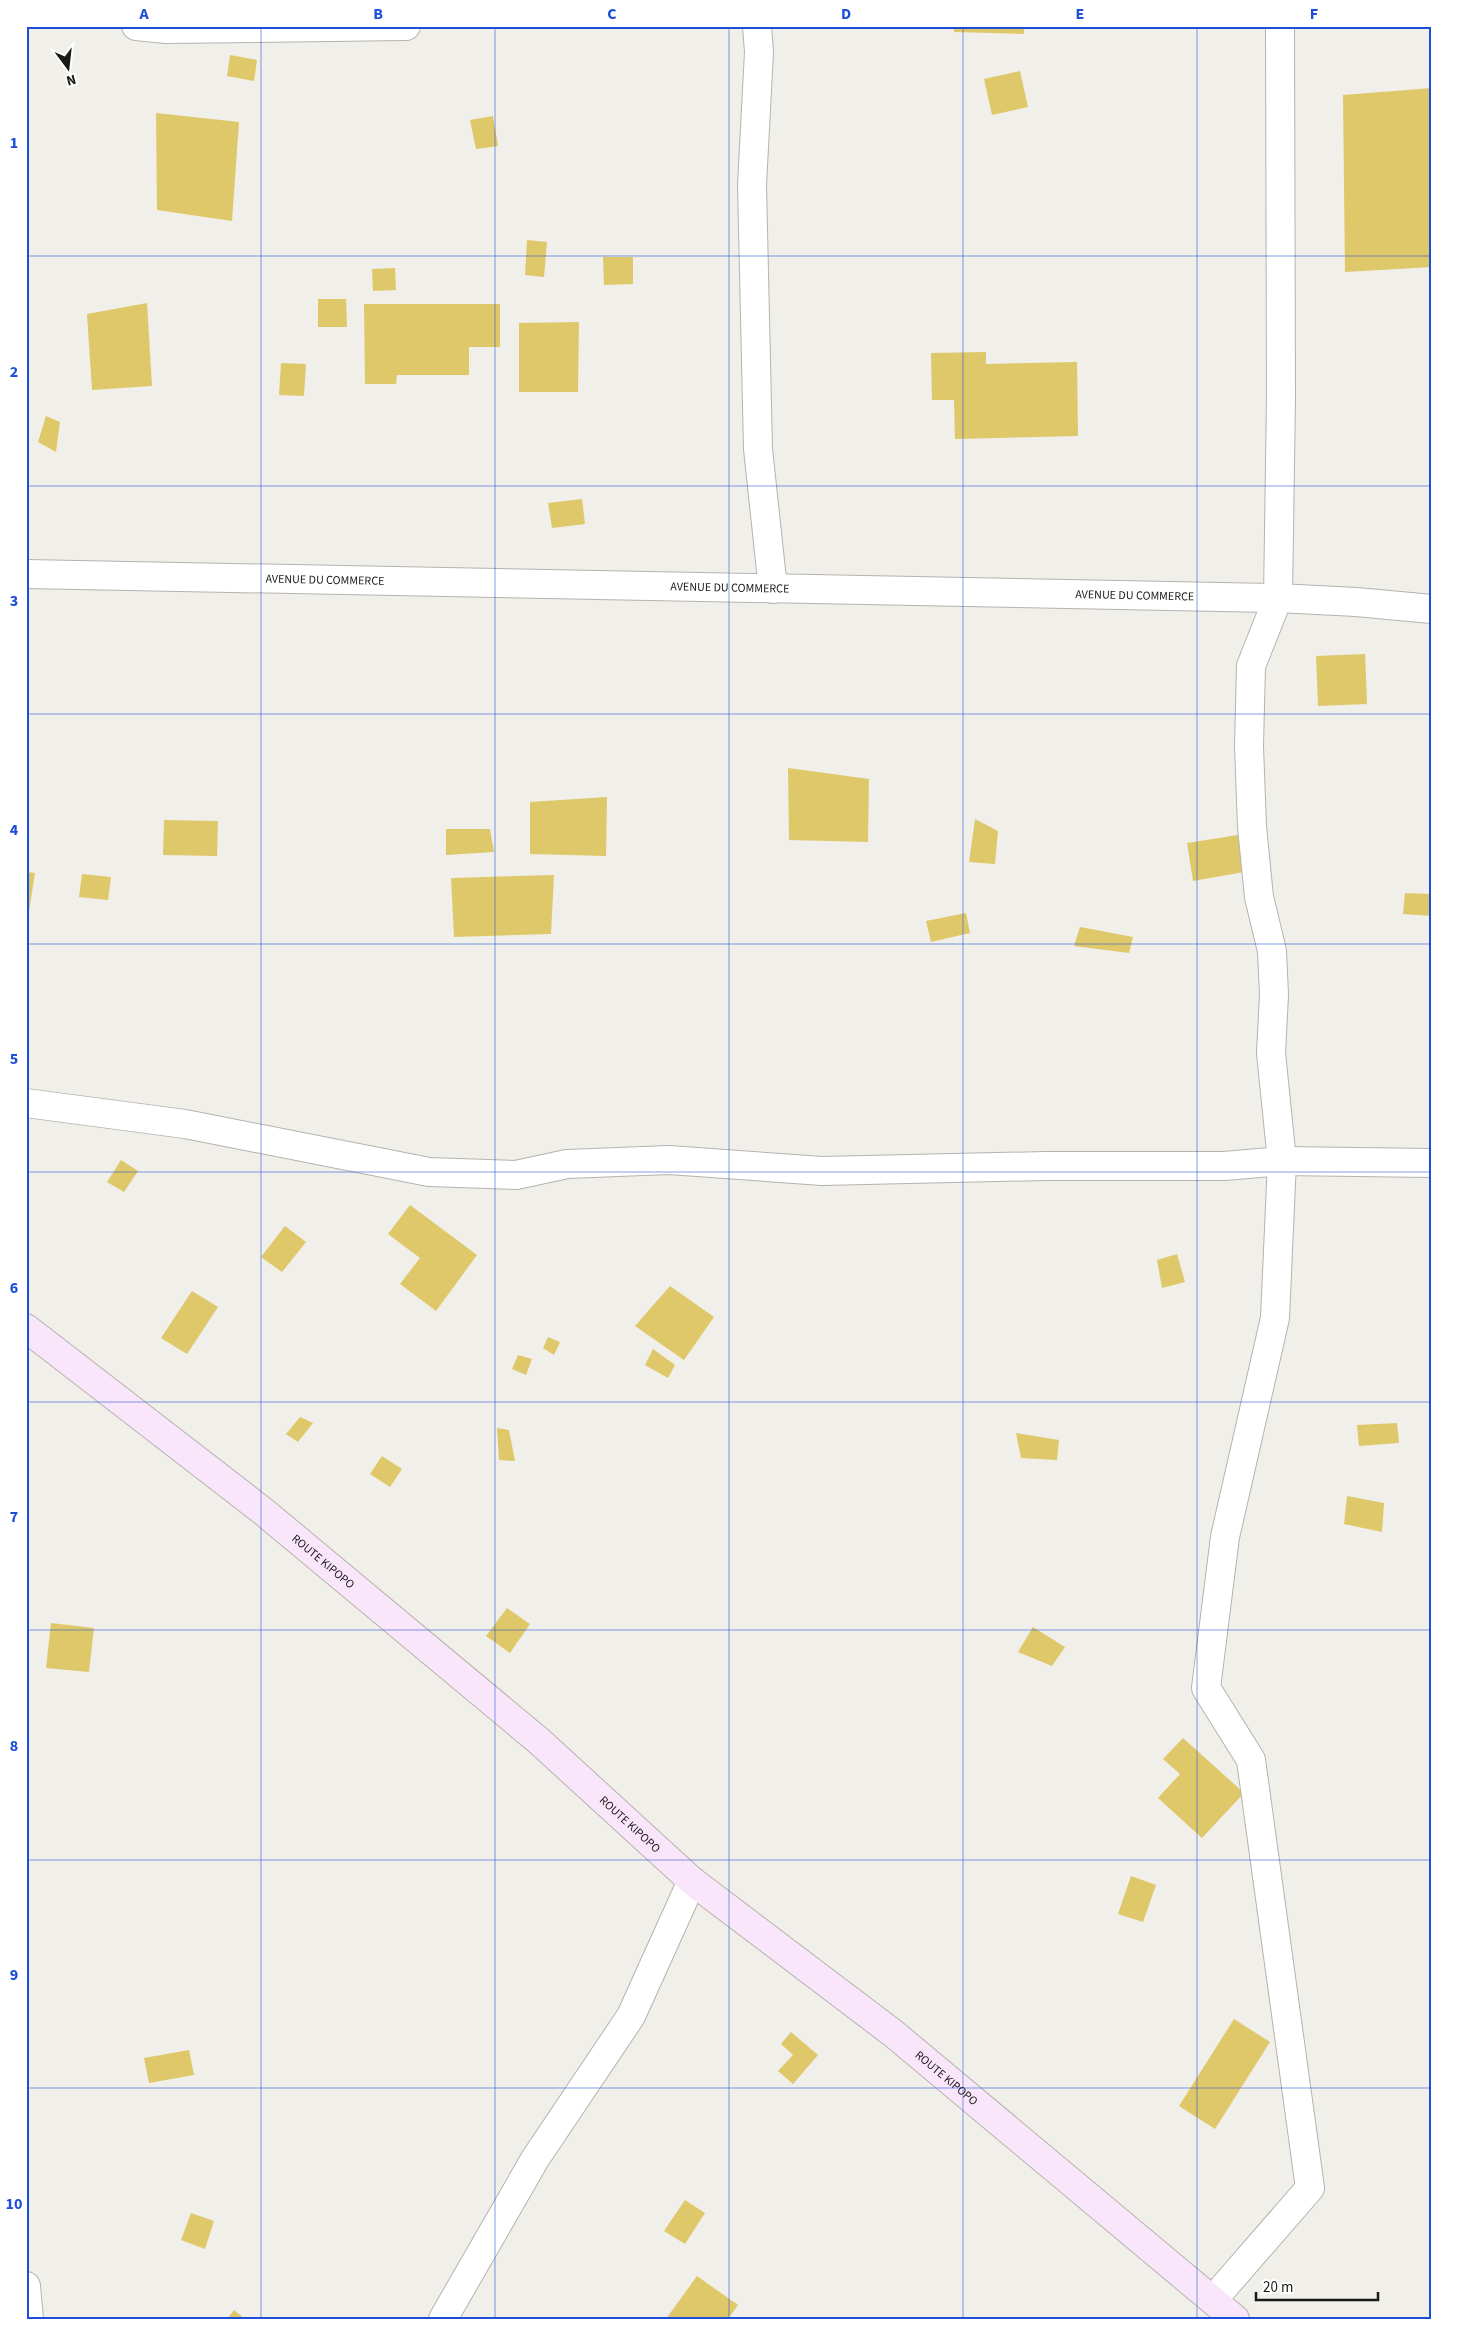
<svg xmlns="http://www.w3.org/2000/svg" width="1458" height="2345" font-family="'Source Sans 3',sans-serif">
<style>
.building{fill:#dec86a}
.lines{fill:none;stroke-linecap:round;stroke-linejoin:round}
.minor-casing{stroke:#b5b3ae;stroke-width:30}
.secondary-casing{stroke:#b5b3ae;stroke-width:30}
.minor{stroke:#fff;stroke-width:28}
.secondary{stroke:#fae6fb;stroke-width:28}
.grid{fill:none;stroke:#1d4ed8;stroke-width:1;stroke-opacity:0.55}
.labels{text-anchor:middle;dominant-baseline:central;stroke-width:4;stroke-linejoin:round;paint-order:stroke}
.street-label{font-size:12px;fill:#191917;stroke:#fff}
.neatline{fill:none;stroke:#1d4ed8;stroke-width:2}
.grid-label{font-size:16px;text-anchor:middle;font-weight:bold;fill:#1d4ed8}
</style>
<rect width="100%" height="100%" fill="#f0efe9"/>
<!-- building -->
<g class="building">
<polygon points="954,26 1024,26 1024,34 954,32"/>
<polygon points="230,55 257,60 254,81 227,76"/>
<polygon points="1020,71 1028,107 992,115 984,79"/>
<polygon points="1432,88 1432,267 1345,272 1343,95"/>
<polygon points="156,113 239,122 232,221 157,210"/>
<polygon points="493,116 498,146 476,149 470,120"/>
<polygon points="527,240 547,242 544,277 525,275"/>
<polygon points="603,257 633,257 633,284 604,285"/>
<polygon points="395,268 396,290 373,291 372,269"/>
<polygon points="318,299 346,299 347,327 318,327"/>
<polygon points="147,303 152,386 92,390 87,314"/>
<polygon points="364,304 500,304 500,347 469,347 469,375 397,375 396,384 365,384"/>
<polygon points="579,322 578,392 519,392 519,323"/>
<polygon points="986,352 986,364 1077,362 1078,436 955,439 954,400 932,400 931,353"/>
<polygon points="281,363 306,364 304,396 279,395"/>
<polygon points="46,416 60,422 56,452 38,442"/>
<polygon points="582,499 585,524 552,528 548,503"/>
<polygon points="1365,654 1367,704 1318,706 1316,656"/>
<polygon points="788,768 869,779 868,842 789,840"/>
<polygon points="607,797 606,856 530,854 530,802"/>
<polygon points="975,819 998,831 995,864 969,862"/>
<polygon points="164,820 218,821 217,856 163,855"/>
<polygon points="446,829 490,829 494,852 446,855"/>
<polygon points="1238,835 1244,872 1193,881 1187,843"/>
<polygon points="26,872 35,873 27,924 26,924"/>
<polygon points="82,874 111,877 108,900 79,897"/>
<polygon points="554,875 551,934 454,937 451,878"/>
<polygon points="1405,893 1432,894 1432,916 1403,914"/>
<polygon points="966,913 970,933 931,942 926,921"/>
<polygon points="1080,927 1133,937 1129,953 1074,946"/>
<polygon points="121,1160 138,1171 124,1192 107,1182"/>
<polygon points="410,1205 477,1255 436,1311 400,1284 420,1258 388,1234"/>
<polygon points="285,1226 306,1242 282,1272 261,1257"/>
<polygon points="1177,1254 1185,1282 1162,1288 1157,1260"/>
<polygon points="670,1286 714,1317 684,1360 635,1326"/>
<polygon points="192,1291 218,1307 187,1354 161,1338"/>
<polygon points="548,1337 560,1342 554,1355 543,1348"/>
<polygon points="653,1349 675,1365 668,1378 645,1365"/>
<polygon points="518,1355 532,1359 526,1375 512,1369"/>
<polygon points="300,1417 313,1423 298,1442 286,1434"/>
<polygon points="1397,1423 1399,1443 1359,1446 1357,1425"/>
<polygon points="497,1428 509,1430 515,1461 499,1460"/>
<polygon points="1016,1433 1059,1440 1057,1460 1021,1458"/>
<polygon points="382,1456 402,1469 390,1487 370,1474"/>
<polygon points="1347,1496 1384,1503 1382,1532 1344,1524"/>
<polygon points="507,1608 530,1624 510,1653 486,1636"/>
<polygon points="51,1623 94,1628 89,1672 46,1668"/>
<polygon points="1033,1627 1065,1647 1052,1666 1018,1652"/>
<polygon points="1183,1738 1244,1793 1202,1838 1158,1798 1180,1774 1163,1759"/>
<polygon points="1131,1876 1156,1885 1143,1922 1118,1914"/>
<polygon points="1234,2019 1270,2042 1215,2129 1179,2106"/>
<polygon points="791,2032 818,2055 793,2084 778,2071 793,2055 781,2044"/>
<polygon points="189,2050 194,2075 149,2083 144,2058"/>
<polygon points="685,2200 705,2213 685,2244 664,2231"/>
<polygon points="191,2213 214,2221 205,2249 181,2240"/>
<polygon points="697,2276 738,2305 728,2319 666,2319"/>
<polygon points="234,2310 245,2319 227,2319"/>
</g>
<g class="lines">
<!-- minor casing -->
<g class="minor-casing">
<g id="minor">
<polyline points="136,26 166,29 406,26"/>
<polyline points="757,26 759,52 752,185 758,449 773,589"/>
<path id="s1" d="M26 574 1278 598 1356 602 1432 609"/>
<polyline points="26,1103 185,1124 429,1172 516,1175 567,1164 669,1160 822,1171 1045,1166 1224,1166 1282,1161 1432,1163"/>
<polyline points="26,2286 29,2319"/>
<polyline points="1224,2287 1310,2188 1251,1760 1206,1688 1225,1537 1275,1318 1282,1161 1271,1053 1274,995 1272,951 1259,897 1252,827 1249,746 1251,666 1278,598 1281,397 1280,26"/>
<polyline points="443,2319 535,2159 631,2016 692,1881"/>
</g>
</g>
<!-- secondary casing -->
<g class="secondary-casing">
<g id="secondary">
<path id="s2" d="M26 1328 264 1512 539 1741 692 1881 894 2034 1235 2319"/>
</g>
</g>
<!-- minor -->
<use href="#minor" class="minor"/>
<!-- secondary -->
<use href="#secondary" class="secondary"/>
</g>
<!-- grid -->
<path class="grid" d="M261 26V2319M495 26V2319M729 26V2319M963 26V2319M1197 26V2319M26 256H1432M26 486H1432M26 714H1432M26 944H1432M26 1172H1432M26 1402H1432M26 1630H1432M26 1860H1432M26 2088H1432"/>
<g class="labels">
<!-- street labels -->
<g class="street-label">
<text stroke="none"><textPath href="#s1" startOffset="299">AVENUE DU COMMERCE</textPath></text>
<text stroke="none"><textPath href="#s1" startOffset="704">AVENUE DU COMMERCE</textPath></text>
<text stroke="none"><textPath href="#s1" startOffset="1109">AVENUE DU COMMERCE</textPath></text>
<text stroke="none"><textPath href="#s2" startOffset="378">ROUTE KIPOPO</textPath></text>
<text stroke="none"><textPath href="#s2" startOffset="782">ROUTE KIPOPO</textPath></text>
<text stroke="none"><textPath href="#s2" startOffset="1188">ROUTE KIPOPO</textPath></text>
</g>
</g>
<!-- border -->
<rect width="1458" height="2345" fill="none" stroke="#ffffff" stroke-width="55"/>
<!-- north arrow -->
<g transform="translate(68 68) rotate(165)" stroke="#ffffff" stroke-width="4" paint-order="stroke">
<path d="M0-4L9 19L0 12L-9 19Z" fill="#191917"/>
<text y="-8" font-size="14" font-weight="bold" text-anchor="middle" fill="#191917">N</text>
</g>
<!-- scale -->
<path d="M1256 2292v8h122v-8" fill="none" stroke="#191917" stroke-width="2.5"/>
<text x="1263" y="2292" font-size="15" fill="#191917" stroke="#ffffff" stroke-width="4" paint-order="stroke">20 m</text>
<rect x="28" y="28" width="1402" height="2290" class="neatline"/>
<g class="grid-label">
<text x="144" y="19">A</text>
<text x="378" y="19">B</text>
<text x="612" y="19">C</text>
<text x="846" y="19">D</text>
<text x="1080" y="19">E</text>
<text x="1314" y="19">F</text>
<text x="14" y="148">1</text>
<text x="14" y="377">2</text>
<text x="14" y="606">3</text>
<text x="14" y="835">4</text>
<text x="14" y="1064">5</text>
<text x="14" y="1293">6</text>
<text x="14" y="1522">7</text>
<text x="14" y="1751">8</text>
<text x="14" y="1980">9</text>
<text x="14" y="2209">10</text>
</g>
</svg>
